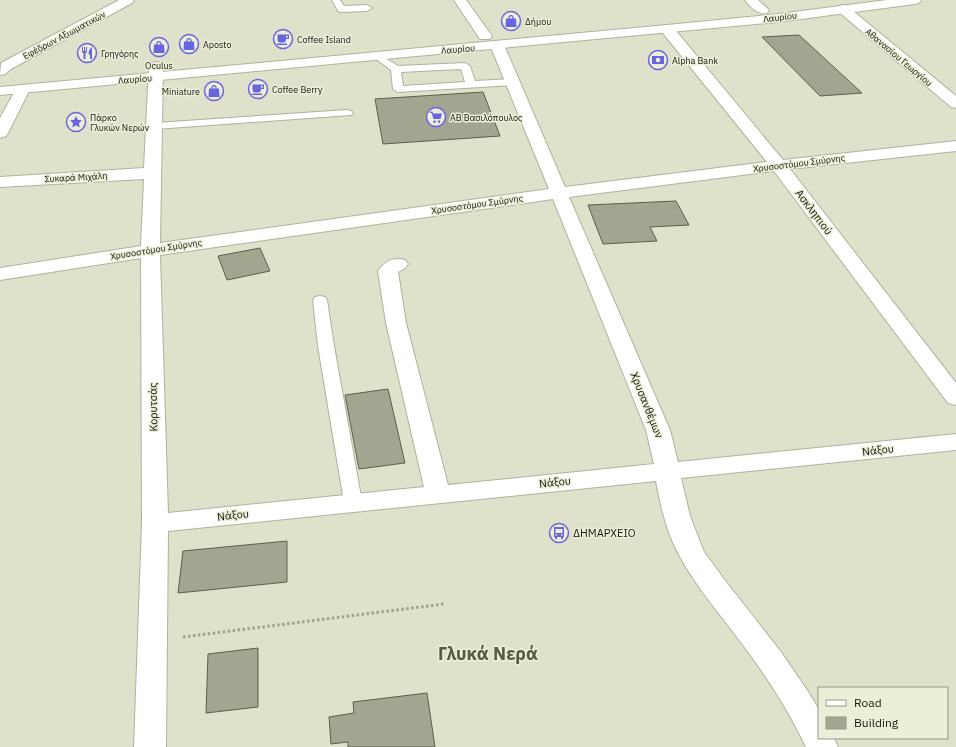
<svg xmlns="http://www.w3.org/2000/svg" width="956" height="747" font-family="'IBM Plex Sans',sans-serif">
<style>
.building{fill:#a4a590;stroke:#5d5d4a}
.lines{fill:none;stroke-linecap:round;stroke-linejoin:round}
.lane-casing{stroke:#b0b19c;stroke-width:2}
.street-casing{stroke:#b0b19c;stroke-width:2}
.primary-casing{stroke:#b0b19c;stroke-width:2}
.path{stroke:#9fa08e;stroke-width:3;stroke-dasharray:2.5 2.5;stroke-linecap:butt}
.lane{fill:#fff;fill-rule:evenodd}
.street{fill:#fff;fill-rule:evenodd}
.primary{fill:#fff;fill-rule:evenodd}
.labels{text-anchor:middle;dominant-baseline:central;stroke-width:3;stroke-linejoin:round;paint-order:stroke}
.far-street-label{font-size:9px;fill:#17170f;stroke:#edeed7}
.far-poi-label{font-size:9px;fill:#17170f;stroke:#edeed7;text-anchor:start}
.street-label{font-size:11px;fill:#17170f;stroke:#edeed7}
.poi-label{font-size:11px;fill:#17170f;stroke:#edeed7;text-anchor:start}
.near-district-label{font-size:18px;font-weight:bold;fill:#585946;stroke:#edeed7}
</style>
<rect width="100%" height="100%" fill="#e0e1ca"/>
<!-- building -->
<g class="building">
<polygon points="799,35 862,93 820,96 762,37"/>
<polygon points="483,92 500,136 383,144 375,99"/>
<polygon points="676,201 689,225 650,227 657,241 603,244 588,205"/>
<polygon points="260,248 270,271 227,280 218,256"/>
<polygon points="388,389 405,463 359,469 345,395"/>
<polygon points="287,541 287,582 178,593 183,551"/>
<polygon points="258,648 258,707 206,713 208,654"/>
<polygon points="427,693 435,747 348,747 348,742 331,744 329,717 354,713 353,702"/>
</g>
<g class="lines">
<!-- lane casing -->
<g class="lane-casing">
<g id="lane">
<polygon points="332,0 340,0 344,6 367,5 372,8 367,11 341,12 338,11"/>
<path d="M377 53 398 66 465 63 470 66 475 81 513 79 518 82 513 85 398 92 393 89 391 70 372 56ZM461 69 465 82 403 86 401 72Z"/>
<polygon points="347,110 351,111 353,113 351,115 155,129 151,128 149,126 151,124 155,123"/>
<polygon points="320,296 325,297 327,300 334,346 362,502 360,507 353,508 346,507 344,502 318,346 313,300 315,297"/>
</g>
</g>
<!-- street casing -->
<g class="street-casing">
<g id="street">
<polygon points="119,0 134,0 132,3 11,69 5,74 0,75 1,63"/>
<polygon points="454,0 466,0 492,36 490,39 480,39"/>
<path d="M745 0H758L769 10 767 13C758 15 750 7 745 0Z"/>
<polygon points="843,5 847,6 956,96 956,108 951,107 839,12 837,9 839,6"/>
<path d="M667 25 672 26 783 160 956 141V151L790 169 956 383V405L948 403 774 171 569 197 670 430 678 462 956 434V450L681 478 690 516 704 552 727 583 781 652 809 693 819 710V738H834L838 747H806C788 709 765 674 740 641 717 610 691 581 674 545 665 525 660 503 656 481L168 531 166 747H134L142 523 141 258 0 280V268L141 246 144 179 0 187V177L144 168 149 66 151 63 156 62 161 63 163 66 160 243 549 189 490 45 492 42H502L504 45 565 187 767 162 662 32 661 29 662 26ZM553 199 646 430 654 464 448 485 406 323 398 272 405 268 408 264 405 260C393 257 385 261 378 271L386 323 424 487 168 513 160 255Z"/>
<polygon points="23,85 28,86 30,89 8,133 6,136 0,138 0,118 16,89 18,86"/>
</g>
</g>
<!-- primary casing -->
<g class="primary-casing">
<polygon id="primary" points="887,0 921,0 919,3 915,4 778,22 0,95 0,87 667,25 778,14"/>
</g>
<!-- path -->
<polyline class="path" points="183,637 444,604"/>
<!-- lane -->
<use href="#lane" class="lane"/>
<!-- street -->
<use href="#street" class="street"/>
<!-- primary -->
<use href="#primary" class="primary"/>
</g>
<!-- icons -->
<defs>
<g id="shop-ring" transform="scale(1)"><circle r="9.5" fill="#edeed7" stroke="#6866df" stroke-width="1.5"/><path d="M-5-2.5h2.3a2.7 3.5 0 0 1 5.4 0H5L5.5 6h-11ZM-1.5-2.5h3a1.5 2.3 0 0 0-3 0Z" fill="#6866df"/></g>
<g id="cafe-ring" transform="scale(1)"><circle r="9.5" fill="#edeed7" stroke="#6866df" stroke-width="1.5"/><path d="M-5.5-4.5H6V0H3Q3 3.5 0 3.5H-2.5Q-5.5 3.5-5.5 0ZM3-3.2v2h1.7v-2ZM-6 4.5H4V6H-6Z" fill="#6866df"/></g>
<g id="restaurant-ring" transform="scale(1)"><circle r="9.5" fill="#edeed7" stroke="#6866df" stroke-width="1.5"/><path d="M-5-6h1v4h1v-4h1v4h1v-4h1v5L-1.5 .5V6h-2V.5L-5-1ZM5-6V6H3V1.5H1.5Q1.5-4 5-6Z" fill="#6866df"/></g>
<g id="bank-ring" transform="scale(1)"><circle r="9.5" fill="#edeed7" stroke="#6866df" stroke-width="1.5"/><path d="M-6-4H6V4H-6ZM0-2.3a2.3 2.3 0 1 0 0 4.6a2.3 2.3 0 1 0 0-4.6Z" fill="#6866df"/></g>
<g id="supermarket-ring" transform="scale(1)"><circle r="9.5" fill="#edeed7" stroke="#6866df" stroke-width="1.5"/><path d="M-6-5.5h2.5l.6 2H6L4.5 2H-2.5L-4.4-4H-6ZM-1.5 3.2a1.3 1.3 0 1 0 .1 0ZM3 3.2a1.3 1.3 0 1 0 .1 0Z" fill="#6866df"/></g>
<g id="sight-ring" transform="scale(1)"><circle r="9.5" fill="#edeed7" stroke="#6866df" stroke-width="1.5"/><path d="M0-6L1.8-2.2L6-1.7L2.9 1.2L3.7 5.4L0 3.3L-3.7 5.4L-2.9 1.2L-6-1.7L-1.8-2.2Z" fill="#6866df"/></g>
<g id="bus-ring" transform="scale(1)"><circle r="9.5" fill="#edeed7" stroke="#6866df" stroke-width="1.5"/><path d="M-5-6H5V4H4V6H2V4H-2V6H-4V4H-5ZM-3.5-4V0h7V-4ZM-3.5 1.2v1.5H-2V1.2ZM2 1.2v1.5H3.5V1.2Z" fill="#6866df"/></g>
</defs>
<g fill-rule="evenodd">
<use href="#shop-ring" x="511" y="21"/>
<use href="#cafe-ring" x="283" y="39"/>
<use href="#shop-ring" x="189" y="44"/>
<use href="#shop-ring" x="159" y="47"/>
<use href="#restaurant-ring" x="87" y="53"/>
<use href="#bank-ring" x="658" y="60"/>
<use href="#cafe-ring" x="258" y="89"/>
<use href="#shop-ring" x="214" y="91"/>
<use href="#supermarket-ring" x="436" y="117"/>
<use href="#sight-ring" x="76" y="122"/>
<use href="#bus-ring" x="559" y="533"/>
</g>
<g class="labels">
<!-- far-street labels -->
<g class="far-street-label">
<text transform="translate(780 17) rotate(-7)">Λαυρίου</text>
<text transform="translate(64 35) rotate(-28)">Εφέδρων Αξιωματικών</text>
<text transform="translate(458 49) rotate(-5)">Λαυρίου</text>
<text transform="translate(899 57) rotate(40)">Αθανασίου Γεωργίου</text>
<text transform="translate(135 79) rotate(-5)">Λαυρίου</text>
<text transform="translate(799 163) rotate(-7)">Χρυσοστόμου Σμύρνης</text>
<text transform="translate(76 177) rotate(-3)">Συκαρά Μιχάλη</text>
<text transform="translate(477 204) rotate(-8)">Χρυσοστόμου Σμύρνης</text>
<text transform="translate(156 249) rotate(-9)">Χρυσοστόμου Σμύρνης</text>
</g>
<!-- far-poi labels -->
<g class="far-poi-label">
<text x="525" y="21">Δήμου</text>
<text x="297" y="39">Coffee Island</text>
<text x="203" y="44">Aposto</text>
<text x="101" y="53">Γρηγόρης</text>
<text x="672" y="60">Alpha Bank</text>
<text x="159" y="65" text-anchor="middle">Oculus</text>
<text x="272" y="89">Coffee Berry</text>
<text x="200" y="91" text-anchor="end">Miniature</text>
<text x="90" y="117">Πάρκο<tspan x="90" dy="10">Γλυκών Νερών</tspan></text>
<text x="450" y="117">ΑΒ Βασιλόπουλος</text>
</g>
<!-- street labels -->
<g class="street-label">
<text transform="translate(814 212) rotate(53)">Ασκληπιού</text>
<text transform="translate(647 405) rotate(68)">Χρυσανθέμων</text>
<text transform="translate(153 407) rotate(-91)">Κορυτσάς</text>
<text transform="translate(878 450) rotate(-6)">Νάξου</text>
<text transform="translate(555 482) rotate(-6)">Νάξου</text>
<text transform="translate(233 515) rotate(-6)">Νάξου</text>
</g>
<!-- poi labels -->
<g class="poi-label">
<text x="573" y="533">ΔΗΜΑΡΧΕΙΟ</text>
</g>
<!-- near-district labels -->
<g class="near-district-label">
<text x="488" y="653">Γλυκά Νερά</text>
</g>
</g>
<!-- legend -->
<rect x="818" y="687" width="130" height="52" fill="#edeed7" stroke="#979887"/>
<rect x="826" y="700" width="20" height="6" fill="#ffffff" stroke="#979887"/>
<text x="854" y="707" font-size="12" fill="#17170f">Road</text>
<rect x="826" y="717" width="20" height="12" fill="#a4a590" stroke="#979887"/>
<text x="854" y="727" font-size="12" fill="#17170f">Building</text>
</svg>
